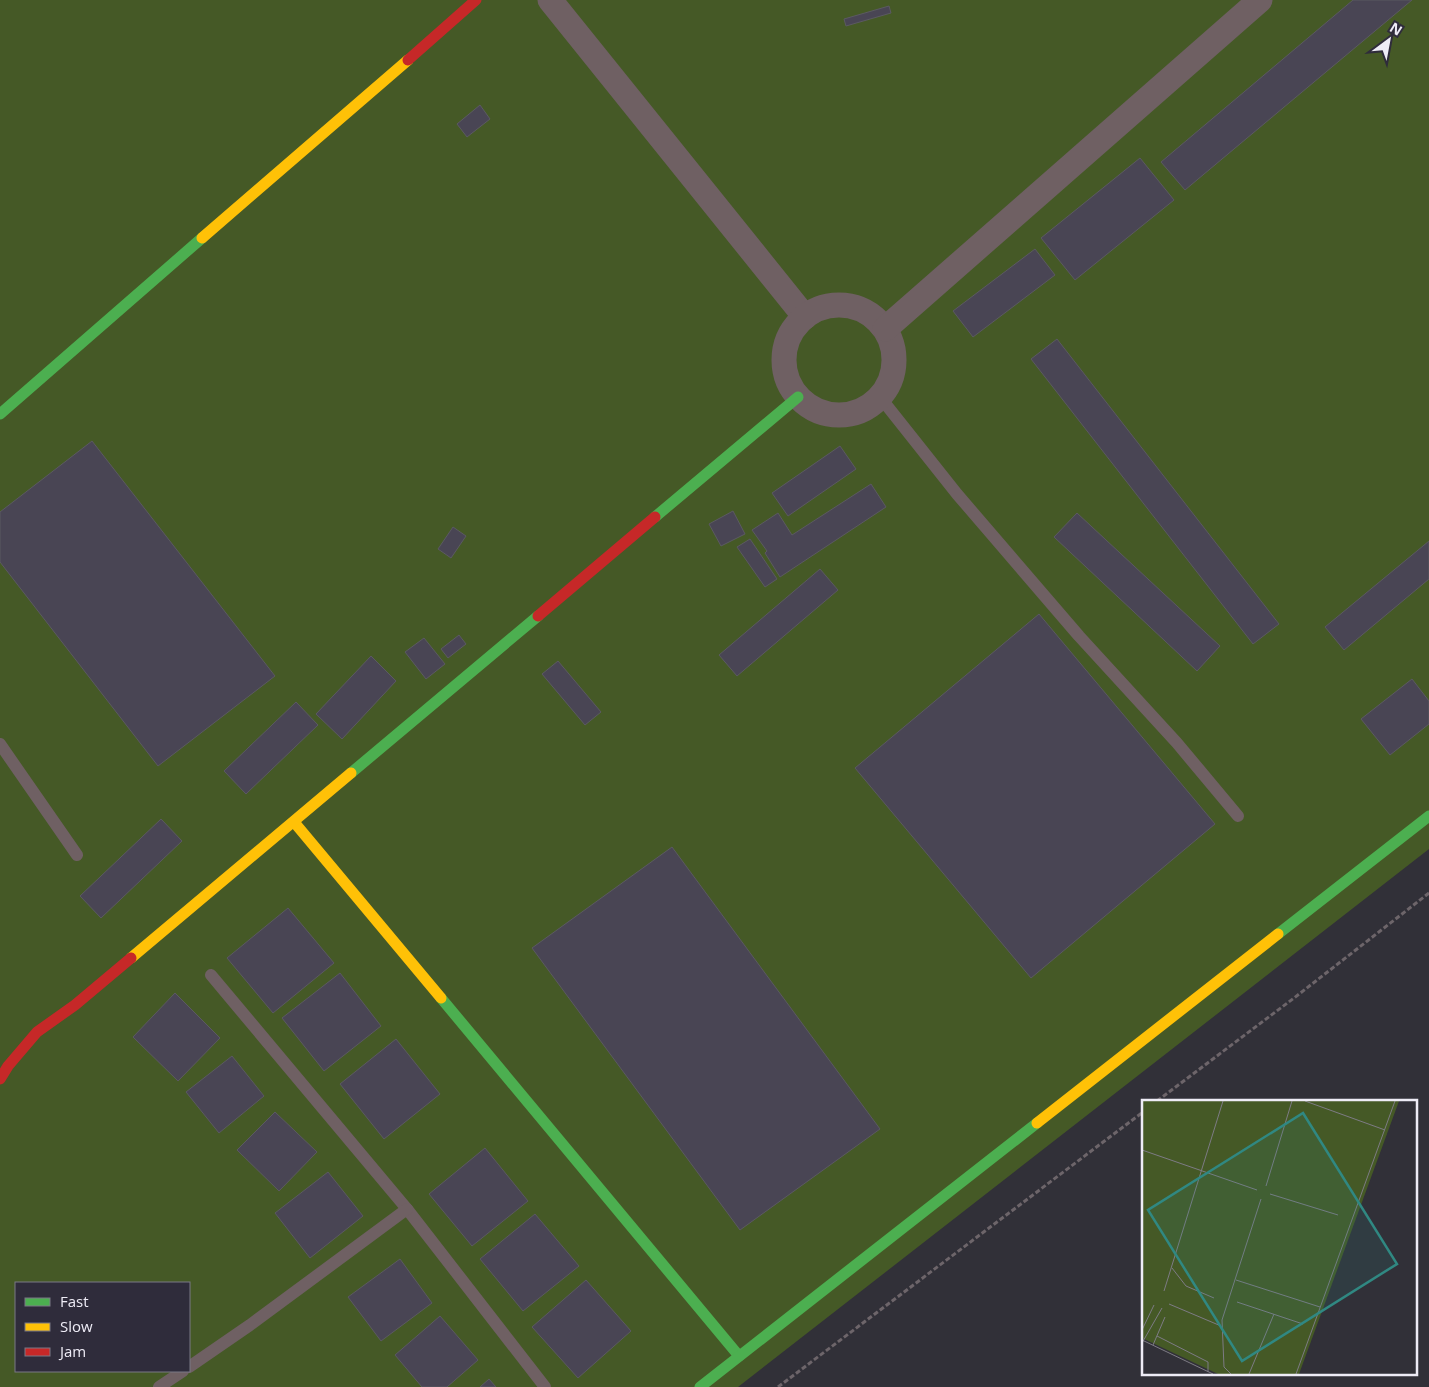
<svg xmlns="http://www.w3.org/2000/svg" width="1429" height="1387" font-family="'Open Sans',sans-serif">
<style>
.green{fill:#455926;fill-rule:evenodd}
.building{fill:#494554;stroke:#5b5a61}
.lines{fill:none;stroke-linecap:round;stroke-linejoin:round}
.path{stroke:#6d656a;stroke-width:3;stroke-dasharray:5 2.5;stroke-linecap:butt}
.lane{stroke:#6f6063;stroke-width:12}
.street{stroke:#6f6063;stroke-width:25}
.fast{stroke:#4caf50;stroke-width:11}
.slow{stroke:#ffc107;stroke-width:11}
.jam{stroke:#c62828;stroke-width:11}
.inset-road{fill:none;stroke:#7d7b84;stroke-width:1}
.view{fill:#308882;fill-opacity:0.15;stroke:#308882;stroke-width:2.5}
.inset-edge{fill:none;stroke:#eeecf6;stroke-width:2.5}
</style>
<rect width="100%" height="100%" fill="#313038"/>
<!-- green -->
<path class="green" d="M0 0H1429V849L738 1387H0ZM16 1283H189V1371H16Z"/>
<!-- building -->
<g class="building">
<polygon points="1353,0 1412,0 1185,190 1161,162"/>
<polygon points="889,6 891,13 846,26 844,19"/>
<polygon points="480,105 490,119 467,137 457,124"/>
<polygon points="1140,158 1174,200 1075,280 1041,238"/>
<polygon points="1035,249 1055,275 973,337 953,311"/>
<polygon points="1057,339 1279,624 1253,644 1031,359"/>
<polygon points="92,441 275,676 158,766 0,562 0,512"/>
<polygon points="840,446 856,469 788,516 772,493"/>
<polygon points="871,484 886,507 780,577 765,553 767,551 752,530 778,513 792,535"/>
<polygon points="733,511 745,534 721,546 709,524"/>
<polygon points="1077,513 1220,646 1197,671 1054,537"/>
<polygon points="453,527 466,536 451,558 438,549"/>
<polygon points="750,539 777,579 765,587 737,547"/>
<polygon points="1429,541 1429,579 1344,650 1325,627"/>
<polygon points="820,569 838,590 737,676 719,655"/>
<polygon points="1039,614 1215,824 1031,978 855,768"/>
<polygon points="459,635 466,644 448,658 441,649"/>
<polygon points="424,638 445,664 426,679 405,652"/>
<polygon points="371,656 396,681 342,739 316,714"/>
<polygon points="558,661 601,712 585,725 542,674"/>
<polygon points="1412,679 1429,701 1429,724 1390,755 1361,719"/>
<polygon points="296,702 318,725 246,794 224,771"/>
<polygon points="161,819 182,841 101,918 80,896"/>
<polygon points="672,847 880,1129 740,1230 532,948"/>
<polygon points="288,908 334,963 273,1013 227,958"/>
<polygon points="340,973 381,1026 324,1071 282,1018"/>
<polygon points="175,993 220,1038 178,1081 133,1037"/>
<polygon points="396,1039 440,1094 384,1139 340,1084"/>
<polygon points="232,1056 264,1096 219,1133 186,1092"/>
<polygon points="275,1112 317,1152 279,1191 237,1150"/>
<polygon points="485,1148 528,1201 472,1246 429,1194"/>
<polygon points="328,1172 363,1216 310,1258 275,1213"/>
<polygon points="535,1214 579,1266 523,1311 480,1259"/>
<polygon points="400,1259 432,1303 381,1341 348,1297"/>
<polygon points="586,1280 631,1331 578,1378 532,1327"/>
<polygon points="440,1316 478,1360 447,1387 422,1387 395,1355"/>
<polygon points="489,1379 496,1387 480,1387"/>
</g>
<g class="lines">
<!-- path -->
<g class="path">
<polyline points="1157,1101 1294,998 1429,893"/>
<polyline points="778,1387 1143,1112"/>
</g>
<!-- lane -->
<g class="lane">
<polyline points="880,397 957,494 1079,636 1177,743 1238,816"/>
<polyline points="0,744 77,855"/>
<polyline points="211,975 407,1209 545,1387"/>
<polyline points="189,1367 250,1325 407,1209"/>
<polyline points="159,1387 183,1371"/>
</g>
<!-- street -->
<g class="street">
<polyline points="550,0 805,317"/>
<circle cx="839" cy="360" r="55"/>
<polyline points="885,329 1260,0"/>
</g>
<!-- fast -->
<g class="fast">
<polyline points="0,414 202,238"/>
<polyline points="655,517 798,397"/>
<polyline points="351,773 538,616"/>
<polyline points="1278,934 1429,816"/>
<polyline points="441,998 739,1356"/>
<polyline points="700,1387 1037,1123"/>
</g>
<!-- slow -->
<g class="slow">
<polyline points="202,238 408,60"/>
<polyline points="294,822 441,998"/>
<polyline points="131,958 351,773"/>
<polyline points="1037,1123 1278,934"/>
</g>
<!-- jam -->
<g class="jam">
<polyline points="408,60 476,0"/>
<polyline points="538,616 655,517"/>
<polyline points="0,1079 8,1066 37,1032 75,1005 131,958"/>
</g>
</g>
<!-- overview -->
<g transform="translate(1142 1100)">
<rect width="275" height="275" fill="#313038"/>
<path d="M0 1H257L157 274H76L0 238Z" fill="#455926"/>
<path class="inset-road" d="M163 1 243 30M0 50 115 90M124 86 150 1M128 94 196 115M30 168 44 186 72 198M94 180 178 207M22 191 81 1M95 202 161 224M27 204 79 226M0 230 12 205M15 236 66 262V272M0 240 71 274M0 243 20 208M11 245 23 217M89 274 82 267 80 220 119 99M107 274 132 214M154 274 253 1"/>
<path class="view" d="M161 13 255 164 100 261 6 110Z"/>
<rect width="275" height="275" class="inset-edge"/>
</g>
<!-- legend -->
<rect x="15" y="1282" width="175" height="90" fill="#2f2c3b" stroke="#7b7986"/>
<rect x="25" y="1298" width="25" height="8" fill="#4caf50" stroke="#7b7986"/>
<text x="60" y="1307" font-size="15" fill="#eeecf6">Fast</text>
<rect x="25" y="1323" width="25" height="8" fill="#ffc107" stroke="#7b7986"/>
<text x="60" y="1332" font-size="15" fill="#eeecf6">Slow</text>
<rect x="25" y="1348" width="25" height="8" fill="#c62828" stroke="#7b7986"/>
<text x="60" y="1357" font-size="15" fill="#eeecf6">Jam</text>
<!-- north arrow -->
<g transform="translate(1389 40) rotate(32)" stroke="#2f2c3b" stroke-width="4" paint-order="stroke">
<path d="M0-4L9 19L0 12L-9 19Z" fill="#eeecf6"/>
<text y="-8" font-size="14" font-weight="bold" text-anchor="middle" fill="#eeecf6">N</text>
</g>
</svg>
